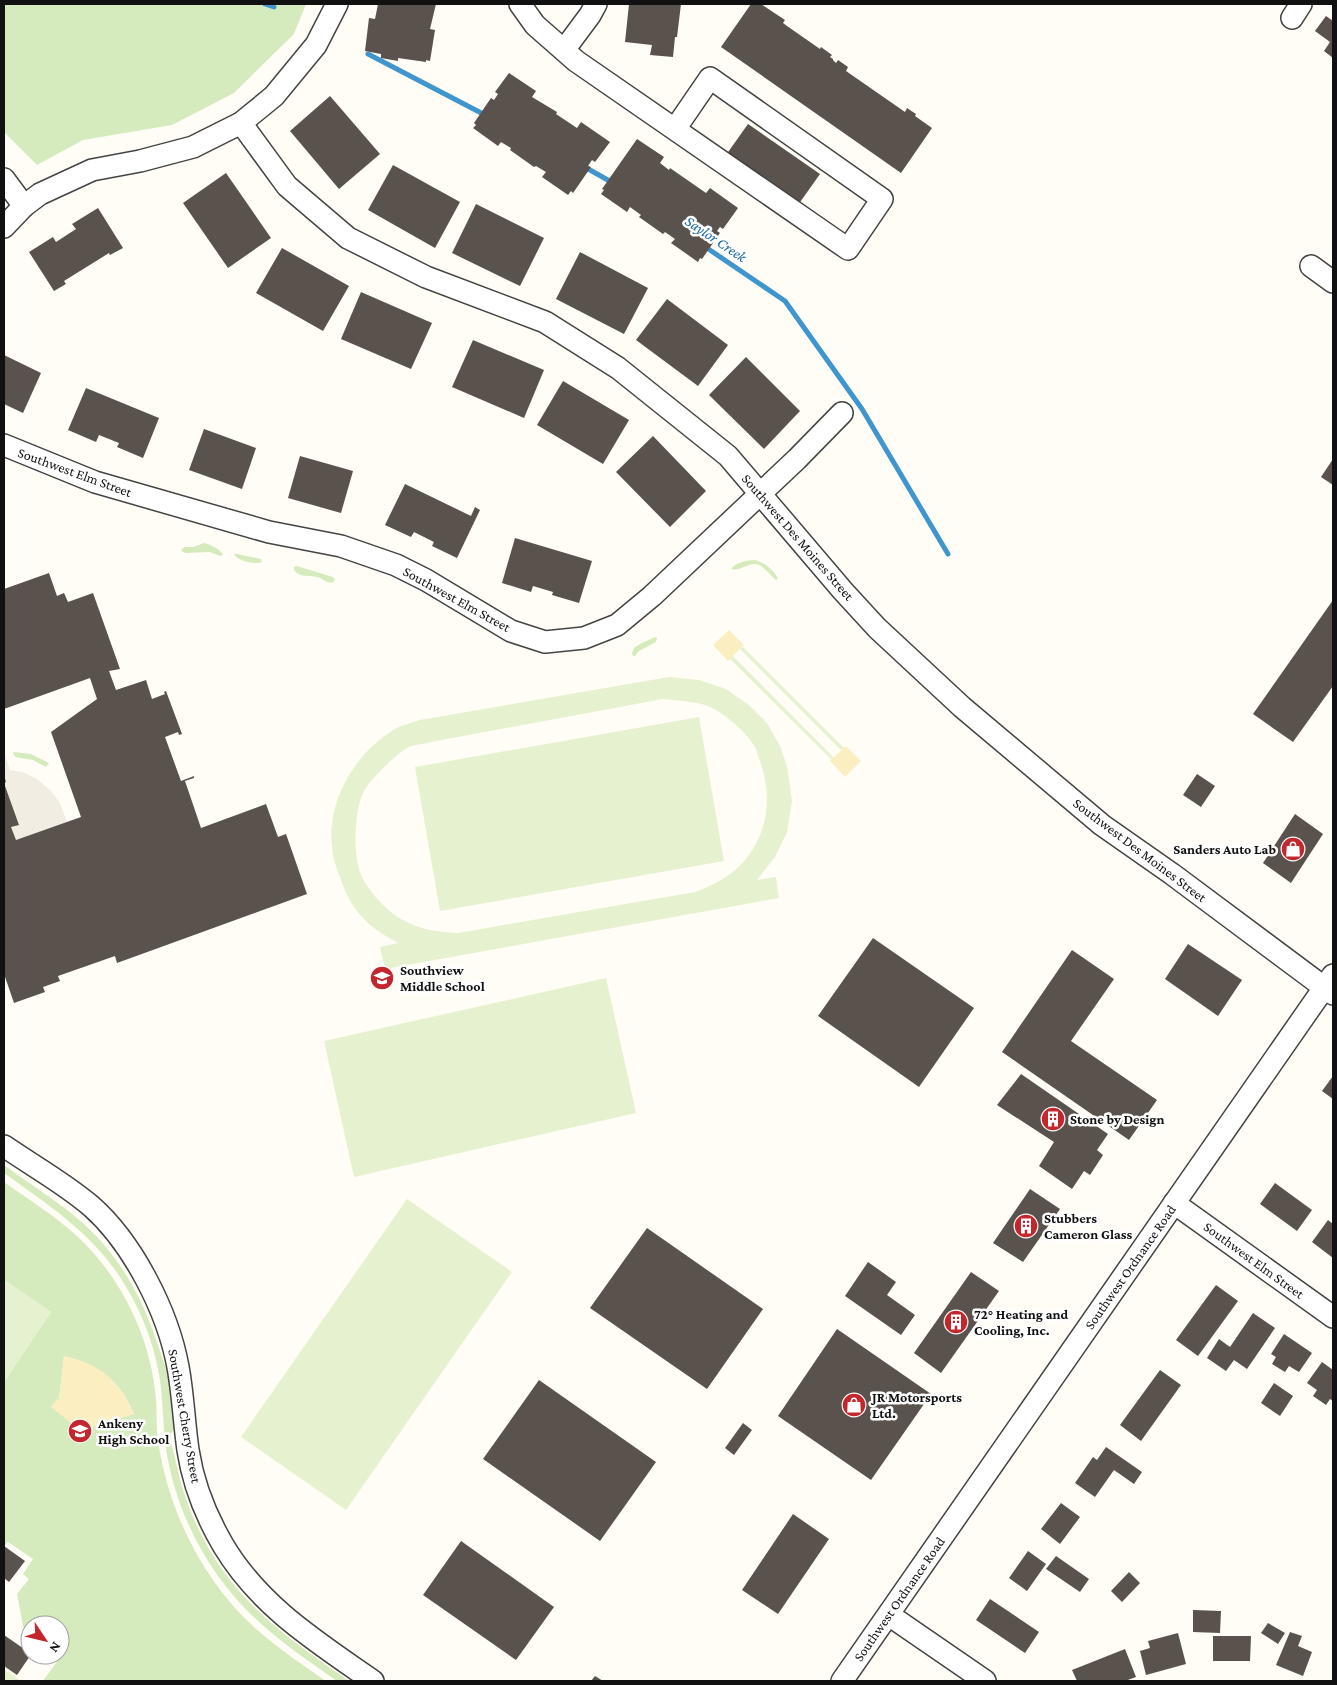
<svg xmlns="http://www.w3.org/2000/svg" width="1337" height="1685" font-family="'Crimson Pro',serif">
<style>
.green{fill:#d5ebbd;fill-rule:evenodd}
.sand{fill:#fbeec1}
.pitch{fill:#e6f2cf;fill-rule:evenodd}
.plaza{fill:#f1ede2}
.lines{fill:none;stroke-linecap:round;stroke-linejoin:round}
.stream{stroke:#3f96cf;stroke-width:5}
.building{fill:#5a524d}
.minor-casing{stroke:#444;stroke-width:24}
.minor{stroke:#fff;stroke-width:21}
.labels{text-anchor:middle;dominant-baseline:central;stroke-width:5;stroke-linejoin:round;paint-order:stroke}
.street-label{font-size:14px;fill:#111;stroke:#fff}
.poi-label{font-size:14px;font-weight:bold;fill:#111;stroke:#fff;text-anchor:start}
.water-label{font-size:15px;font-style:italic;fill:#1768a6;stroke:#fff}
</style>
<rect width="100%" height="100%" fill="#fffdf5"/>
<!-- green -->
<g class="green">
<polygon points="4,4 306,4 294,34 234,93 172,125 83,140 37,165 4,132"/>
<path d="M204 543C210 544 220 549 223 555L220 556 210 552 186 553 181 551 184 547H193Z"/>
<path d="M234 554H237L261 559 262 562C255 565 237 561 234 554Z"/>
<path d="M755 560C765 563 774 570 778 579L776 580C771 576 766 569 761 566 750 559 742 572 731 569 735 563 747 560 755 560Z"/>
<path d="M297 566 333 577 335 580 332 583C326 582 325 581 320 578 311 574 300 579 294 570V567Z"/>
<polygon points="655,637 657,638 656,642 639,651 635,656 633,656 632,653 634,648 640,644"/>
<polygon points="13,752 31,754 49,763 46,767 33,760 15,757"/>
<path d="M4 1165C31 1185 61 1203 86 1226 122 1259 144 1302 159 1348 164 1363 169 1377 171 1392 172 1401 176 1418 175 1426 174 1430 171 1432 171 1436 171 1443 173 1451 175 1458 181 1487 190 1514 204 1540 239 1606 291 1640 349 1681H337C310 1662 283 1644 259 1622 208 1576 173 1509 165 1441 163 1423 163 1406 161 1388 157 1352 144 1316 125 1285 95 1235 50 1206 4 1173Z"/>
<path d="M4 1182C28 1199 55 1216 77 1236 102 1259 124 1291 137 1323 147 1346 154 1374 156 1400 157 1413 156 1427 158 1441 169 1514 205 1586 262 1634 282 1651 304 1666 326 1681H43L61 1656 59 1655 60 1625H30V1636L24 1631 17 1594 29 1579 23 1574 33 1559 8 1542 4 1546V1382L51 1312 4 1280ZM64 1356C100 1366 119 1379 134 1414L91 1427 51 1407 57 1400 59 1401Z"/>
</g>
<!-- sand -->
<g class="sand">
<polygon points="729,630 744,645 728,661 713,645"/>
<polygon points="846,746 861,761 845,777 830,761"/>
<path d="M64 1356C99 1363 120 1381 134 1414L92 1427 93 1429 87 1436 51 1407 57 1399 59 1400Z"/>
</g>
<!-- pitch -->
<g class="pitch">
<polygon points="743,647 844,748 841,750 740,649"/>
<polygon points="733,656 834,758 832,760 730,659"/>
<path d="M669 677 699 680 726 689 749 705 767 723 780 746 787 766 792 801 787 832 775 857 757 880 776 877 779 898 385 969 380 947 398 943C386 936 374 930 364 919 353 908 346 895 341 880 337 870 333 859 332 847 327 800 355 753 395 729 402 725 412 723 420 720ZM663 699C680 701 701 701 716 710 730 719 746 732 755 747 757 751 758 757 760 761 772 795 769 830 746 859 733 875 714 885 695 892L458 933C439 932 420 930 403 920 387 912 366 889 360 872 353 853 354 807 365 789 373 777 396 754 409 747 416 744 425 744 431 742Z"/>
<polygon points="699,717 724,861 440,911 415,767"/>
<polygon points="606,978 636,1113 354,1177 324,1041"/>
<polygon points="407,1199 512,1272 346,1510 241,1437"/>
<polygon points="4,1280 51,1312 4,1382"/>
<polygon points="4,1669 21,1681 4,1681"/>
</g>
<!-- plaza -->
<polygon class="plaza" points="4,752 10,770 23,772 37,779 51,791 60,803 67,822 16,840 11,827 19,824 4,783 6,782 4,775"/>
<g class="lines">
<!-- stream -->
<g class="stream">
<polyline points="265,4 274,7"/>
<polyline points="368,54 487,116"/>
<polyline points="583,166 613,183"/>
<polyline points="704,246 785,301 862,409 948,554"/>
</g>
</g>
<!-- building -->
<g class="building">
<polygon points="378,4 436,4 430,29 435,30 430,61 426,60 426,62 398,58 398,61 381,58 381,54 365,51 369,18 375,19"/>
<polygon points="629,4 681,4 677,37 675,37 673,57 650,55 652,45 625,42"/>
<polygon points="751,4 761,4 785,20 783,23 787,26 820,49 821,47 832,55 830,57 833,59 833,60 836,63 838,60 848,67 846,71 905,112 907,108 916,114 915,116 932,128 901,173 721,47"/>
<polygon points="1326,16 1333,21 1333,58 1324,51 1330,42 1315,31"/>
<polygon points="509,73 536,91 532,97 557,112 556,114 577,128 581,122 610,142 595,162 592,160 588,166 591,167 573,193 571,191 568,195 542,177 546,172 536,166 534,167 510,150 511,148 501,142 498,146 473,128 476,125 474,123 491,98 494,100 498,94 495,92"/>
<polygon points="330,96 380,154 339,189 290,131"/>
<polygon points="748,124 820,174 798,205 726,155"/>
<polygon points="637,139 664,157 660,163 669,170 670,168 706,193 710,188 738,208 723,229 720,227 717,231 720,233 702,259 700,258 698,262 671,243 675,239 665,232 663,234 639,217 641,215 630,207 627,212 601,194 604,190 602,189"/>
<polygon points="393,165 460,202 435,248 368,210"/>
<polygon points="226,173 271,238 228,268 183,203"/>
<polygon points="476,204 544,238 520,286 452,253"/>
<polygon points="98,208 123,248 110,255 109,253 64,281 66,284 54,291 29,252 53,237 56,242 76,229 72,224"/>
<polygon points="282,248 349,286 323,331 256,293"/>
<polygon points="580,252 648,288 624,334 556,299"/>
<polygon points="361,292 432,323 411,369 341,339"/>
<polygon points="667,299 728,345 698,386 636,340"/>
<polygon points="473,340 544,370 524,418 452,387"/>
<polygon points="4,355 41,373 23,413 4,404"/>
<polygon points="746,357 800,411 764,449 709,395"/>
<polygon points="563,381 629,420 603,464 537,425"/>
<polygon points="86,388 159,418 143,458 117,447 119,443 99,435 96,442 68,430"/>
<polygon points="204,429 256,448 242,489 189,470"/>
<polygon points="653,436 706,491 670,527 616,472"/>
<polygon points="300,456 353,471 341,513 288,498"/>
<polygon points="1333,459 1333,485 1321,477"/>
<polygon points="405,484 471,516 475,507 480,510 457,558 432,546 434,542 414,532 411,537 385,525"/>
<polygon points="515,538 592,561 579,603 552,595 553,592 533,586 531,592 502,583"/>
<polygon points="49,573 57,596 64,593 68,602 93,593 120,669 109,671 116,690 146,680 152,699 165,694 164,692 166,691 182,734 179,735 178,732 165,737 181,781 194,776 194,778 185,781 201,828 266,804 278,837 286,834 307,894 117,963 115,956 58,976 60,981 43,987 45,992 14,1003 4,974 4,775 6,782 4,783 19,825 11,827 16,840 81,817 51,732 97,699 90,678 4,709 4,589"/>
<polygon points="1333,600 1333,686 1293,742 1253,714"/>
<polygon points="1197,774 1215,786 1201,807 1183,795"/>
<polygon points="1295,814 1323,834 1291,883 1263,863"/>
<polygon points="873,938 974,1008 919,1087 818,1016"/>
<polygon points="1188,944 1242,980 1218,1016 1165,979"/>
<polygon points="1072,950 1114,979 1071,1041 1157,1100 1129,1140 1002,1052"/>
<polygon points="1021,1074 1108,1134 1097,1150 1103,1155 1090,1175 1084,1171 1072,1189 1039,1166 1054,1142 997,1105"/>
<polygon points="1333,1076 1333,1099 1322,1091"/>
<polygon points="1275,1183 1312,1210 1297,1231 1260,1204"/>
<polygon points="1030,1189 1060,1209 1023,1262 993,1243"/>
<polygon points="1328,1220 1333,1224 1333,1258 1312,1242"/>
<polygon points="647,1228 763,1309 707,1389 590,1308"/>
<polygon points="868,1262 896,1282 887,1295 915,1315 901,1335 845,1296"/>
<polygon points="971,1272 999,1291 941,1373 914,1353"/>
<polygon points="1216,1285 1238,1301 1198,1356 1176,1340"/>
<polygon points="1253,1313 1275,1328 1247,1369 1234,1360 1226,1371 1207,1358 1219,1339 1230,1347"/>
<polygon points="837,1329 931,1394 871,1480 778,1416"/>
<polygon points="1284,1334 1312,1353 1299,1372 1289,1366 1285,1372 1272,1364 1276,1357 1271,1354"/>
<polygon points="1322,1362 1333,1370 1333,1401 1330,1399 1326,1405 1313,1396 1317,1390 1307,1383"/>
<polygon points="1160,1370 1181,1385 1141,1441 1120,1425"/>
<polygon points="539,1380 656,1462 600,1541 483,1459"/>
<polygon points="1274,1383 1293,1396 1280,1416 1261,1403"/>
<polygon points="743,1423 752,1430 734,1455 725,1448"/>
<polygon points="1106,1447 1142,1472 1134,1484 1114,1470 1095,1497 1075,1483 1093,1457 1097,1460"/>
<polygon points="1061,1503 1080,1517 1060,1544 1041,1529"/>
<polygon points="793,1514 829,1539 778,1614 742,1590"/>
<polygon points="461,1541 554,1607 516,1660 423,1595"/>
<polygon points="4,1546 25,1561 9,1582 4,1578"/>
<polygon points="1028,1551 1046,1564 1027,1591 1009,1578"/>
<polygon points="1056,1556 1089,1579 1080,1592 1046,1569"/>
<polygon points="1129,1572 1140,1583 1122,1602 1111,1591"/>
<polygon points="990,1599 1039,1632 1025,1653 976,1620"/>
<polygon points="1193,1610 1221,1611 1220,1633 1193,1632"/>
<polygon points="1268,1623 1285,1633 1278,1644 1261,1633"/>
<polygon points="1290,1632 1302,1636 1298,1646 1312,1652 1303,1676 1276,1665"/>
<polygon points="1178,1633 1186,1664 1146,1675 1140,1651 1150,1648 1148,1641"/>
<polygon points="4,1635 30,1653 30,1656 17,1675 4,1666"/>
<polygon points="1213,1636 1251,1636 1250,1661 1213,1661"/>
<polygon points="1125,1649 1136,1677 1125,1681 1077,1681 1072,1670"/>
<polygon points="595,1676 603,1681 591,1681"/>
</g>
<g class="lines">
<!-- minor casing -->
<g class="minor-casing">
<g id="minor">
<polyline points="520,4 535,25 576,61 848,249 882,199 710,78 675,129"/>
<polyline points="1292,18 1301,4"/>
<polyline points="564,50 590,15 596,4"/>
<polyline points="241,123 287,186 348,238 426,277 545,322 618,368 728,456 843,591 877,628 962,707 1102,825 1172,874 1333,994"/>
<polyline points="4,179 24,206"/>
<polyline points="4,227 24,206 40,194 92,170 140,161 193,147 241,123 274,96 316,45 337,4"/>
<polyline points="1311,266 1333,282"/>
<polyline points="4,445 95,482 269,532 341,546 396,565 426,580 511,631 545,642 584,638 617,625 652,596 797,459 842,413"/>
<path d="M4 1146C33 1166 64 1183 91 1206 133 1243 168 1312 178 1367 183 1394 184 1422 188 1450 193 1483 206 1516 223 1545 259 1606 317 1642 373 1681"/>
<polyline points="1174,1203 1333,1317"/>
<polyline points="889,1615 985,1681"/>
<polyline points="842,1681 1333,975"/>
</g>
</g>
<!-- minor -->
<use href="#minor" class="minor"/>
</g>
<!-- icons -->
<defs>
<g id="shop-disc" transform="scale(1.25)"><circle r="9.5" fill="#c4262e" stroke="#fff"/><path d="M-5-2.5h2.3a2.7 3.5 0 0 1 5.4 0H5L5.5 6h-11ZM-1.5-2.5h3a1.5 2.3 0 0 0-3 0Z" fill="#fff"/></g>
<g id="school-disc" transform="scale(1.25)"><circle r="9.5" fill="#c4262e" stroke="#fff"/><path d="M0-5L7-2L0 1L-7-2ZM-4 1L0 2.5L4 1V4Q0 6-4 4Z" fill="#fff"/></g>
<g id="building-disc" transform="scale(1.25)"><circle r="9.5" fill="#c4262e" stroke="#fff"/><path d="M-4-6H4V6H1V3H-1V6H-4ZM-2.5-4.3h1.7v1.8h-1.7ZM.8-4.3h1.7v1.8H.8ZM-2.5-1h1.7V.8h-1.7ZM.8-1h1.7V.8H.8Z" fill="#fff"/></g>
</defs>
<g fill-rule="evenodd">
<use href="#shop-disc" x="1293" y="849"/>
<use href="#school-disc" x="382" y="978"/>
<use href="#building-disc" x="1053" y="1119"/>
<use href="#building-disc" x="1026" y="1226"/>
<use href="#building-disc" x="956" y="1322"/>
<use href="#shop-disc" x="854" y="1405"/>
<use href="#school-disc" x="80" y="1431"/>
</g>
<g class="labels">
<!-- street labels -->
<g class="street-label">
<text transform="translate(75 472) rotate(20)">Southwest Elm Street</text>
<text transform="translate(798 537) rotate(49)">Southwest Des Moines Street</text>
<text transform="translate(457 599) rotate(29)">Southwest Elm Street</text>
<text transform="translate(1140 850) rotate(37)">Southwest Des Moines Street</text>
<text transform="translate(1254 1260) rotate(36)">Southwest Elm Street</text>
<text transform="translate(1130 1267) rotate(-55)">Southwest Ordnance Road</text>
<text transform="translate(185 1416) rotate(80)">Southwest Cherry Street</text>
<text transform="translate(899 1599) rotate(-55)">Southwest Ordnance Road</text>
</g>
<!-- poi labels -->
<g class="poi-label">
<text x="1276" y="849" text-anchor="end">Sanders Auto Lab</text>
<text x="400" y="970">Southview<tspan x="400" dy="16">Middle School</tspan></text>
<text x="1070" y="1119">Stone by Design</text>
<text x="1044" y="1218">Stubbers<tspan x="1044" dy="16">Cameron Glass</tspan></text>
<text x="974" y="1314">72° Heating and<tspan x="974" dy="16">Cooling, Inc.</tspan></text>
<text x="872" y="1397">JR Motorsports<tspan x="872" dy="16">Ltd.</tspan></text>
<text x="98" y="1423">Ankeny<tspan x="98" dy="16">High School</tspan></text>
</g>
<!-- water labels -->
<g class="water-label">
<text transform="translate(716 239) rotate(34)">Saylor Creek</text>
</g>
</g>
<!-- border -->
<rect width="1337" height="1685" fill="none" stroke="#111111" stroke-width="10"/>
<!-- north arrow -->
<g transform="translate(45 1640) rotate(125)"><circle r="24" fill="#ffffff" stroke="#a0a0a0"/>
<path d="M0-4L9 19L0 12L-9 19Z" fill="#c4262e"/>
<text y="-8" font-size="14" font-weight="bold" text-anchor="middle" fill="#111111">N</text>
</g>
</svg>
